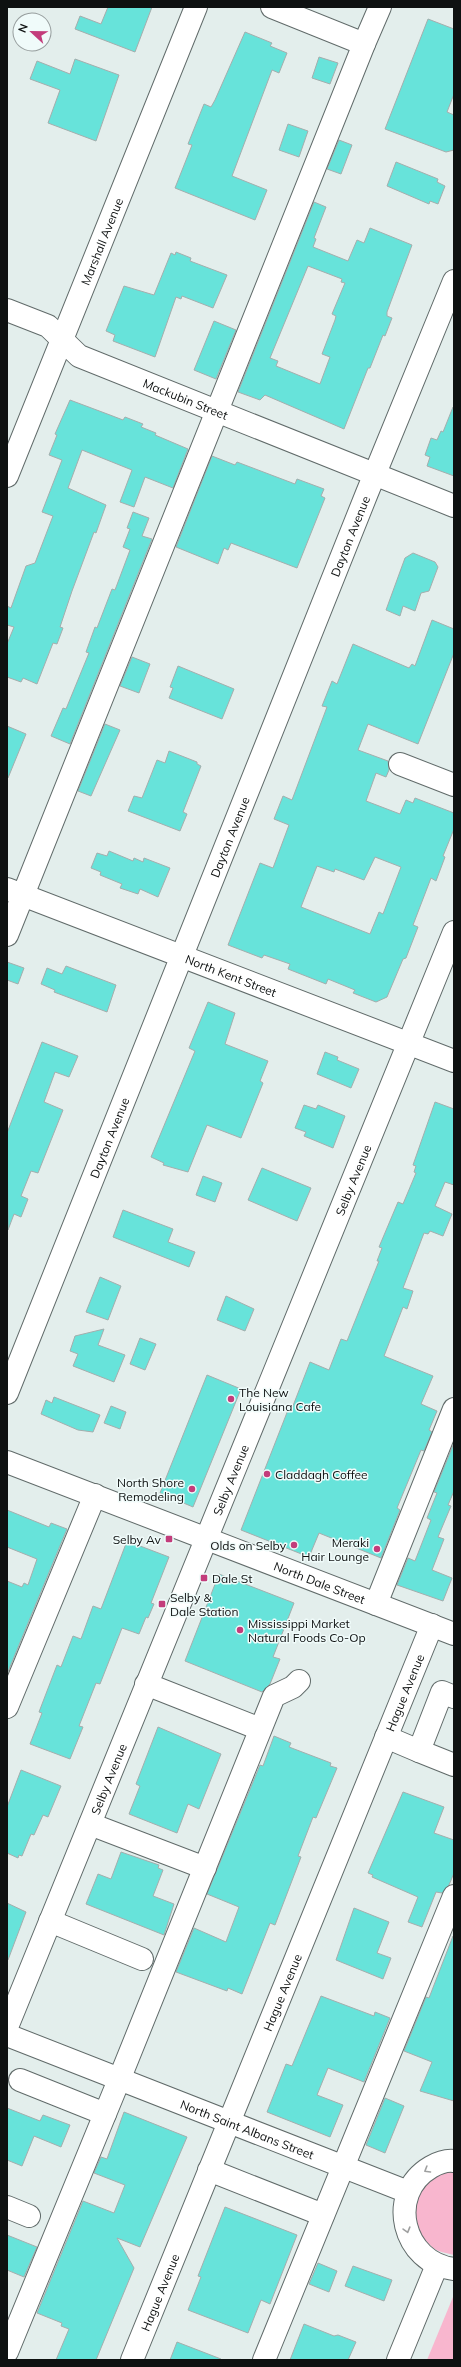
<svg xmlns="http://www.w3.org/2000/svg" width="461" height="2367" font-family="Mulish,sans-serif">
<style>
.green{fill:#f8b6ce}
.building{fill:#67e3da;stroke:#a4aead;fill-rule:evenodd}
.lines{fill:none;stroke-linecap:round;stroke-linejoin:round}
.minor-casing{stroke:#616b6a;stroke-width:24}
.major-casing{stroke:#616b6a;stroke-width:24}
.minor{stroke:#fff;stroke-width:22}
.major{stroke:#fff;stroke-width:22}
.oneway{stroke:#9fa0a0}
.poi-dot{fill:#c33c7b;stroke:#f0fbfa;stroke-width:1.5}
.labels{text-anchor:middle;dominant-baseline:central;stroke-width:3;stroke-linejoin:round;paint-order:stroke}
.street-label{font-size:12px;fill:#0e1111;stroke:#f0fbfa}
.poi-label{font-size:12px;fill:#0e1111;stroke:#f0fbfa;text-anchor:start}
</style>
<rect width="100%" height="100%" fill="#e3eeec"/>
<!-- green -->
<g class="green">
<path d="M451 2171H454V2255C446 2253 437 2252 431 2246 411 2229 410 2193 433 2178 438 2175 445 2173 451 2171Z"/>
<polygon points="453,2297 454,2360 427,2360"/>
</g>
<!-- building -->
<g class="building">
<polygon points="108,7 152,7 135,52 75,29 80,16 101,24"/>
<polygon points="428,19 454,29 454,94 447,112 454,115 454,150 446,152 385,129"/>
<polygon points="245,32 272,43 270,46 287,53 279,73 272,70 232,176 267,190 255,220 175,188 192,145 188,144 204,104 211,107 215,100"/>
<polygon points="319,57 338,63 330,84 312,78"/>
<polygon points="75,59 119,75 96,141 48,123 60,90 30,79 37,61 70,74"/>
<polygon points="288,124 308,131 299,157 279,150"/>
<polygon points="339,140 352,145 341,174 327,169"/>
<polygon points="396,162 438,179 437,182 445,186 438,204 430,201 429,204 387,186"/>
<path d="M314 202 326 207 314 238 316 239 313 247 348 261 357 240 364 243 370 228 412 245 387 312V316L392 318 385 336 383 335 370 368H368L344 429 265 395 260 400 238 392ZM308 266 342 279 341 282 345 283 332 314 336 316 335 320 322 354 330 357 320 384 276 366 278 361 270 358Z"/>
<polygon points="176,252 191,258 190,261 227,275 213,308 182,296 181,299 176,297 155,357 113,341 115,335 106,331 124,286 154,295 171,253 175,255"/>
<polygon points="214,321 236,330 216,379 194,370"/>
<polygon points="70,400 110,415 123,420 125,417 143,424 141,427 156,433 155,435 188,449 173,488 145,477 134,507 120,502 132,470 82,450 68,488 106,505 96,533 94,532 72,591 60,627 63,628 57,644 53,643 37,684 23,678 21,682 7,677 7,644 14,627 7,625 7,606 11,608 26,566 35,563 53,516 42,512 62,460 49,455 57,435 55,434"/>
<polygon points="453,407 454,407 454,476 427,466 430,457 425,455 431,438 437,440 441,431 443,432"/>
<polygon points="212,456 235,465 237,462 295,484 297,479 324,489 321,496 325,498 297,568 231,543 228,550 224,548 218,564 176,547"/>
<polygon points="133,512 149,518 142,536 152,539 70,744 51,736 63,708 66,709 89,653 86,652 95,627 97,628 112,589 115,590 130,550 123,547 130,529 127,528"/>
<polygon points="413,553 435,562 438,567 429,591 421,593 415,611 403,606 400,616 386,610 405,558"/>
<path d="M432 620 454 629V653L418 744 368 724 358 750 388 761 389 770 386 777 376 773 366 801 400 814 406 800 413 803 415 798 454 813V829L443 856 445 857 436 881 431 878 413 925 418 927 406 958 403 959 387 997 376 1002 353 993 355 990 328 979 326 984 288 969 290 964 264 955 262 958 228 945 260 863 273 868 289 825 274 819 283 796 292 800 327 707 322 706 332 681 337 684 353 644 409 668 412 664 415 666ZM375 857 401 867 383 914 379 912 370 934 301 907 317 866 334 872 335 869 364 880Z"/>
<polygon points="132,657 150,664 139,693 120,686"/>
<polygon points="178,666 234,689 222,719 169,698 173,688 170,687"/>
<polygon points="105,724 120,730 91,796 78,791"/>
<polygon points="7,726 26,734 8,778 7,778"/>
<polygon points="169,751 197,762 197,764 201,766 183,812 187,814 180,831 128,811 134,796 142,798 157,760 165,763"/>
<polygon points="109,851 133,861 134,858 143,862 144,858 170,868 158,897 140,889 138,894 120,888 122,884 100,875 101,872 91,868 97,853 107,856"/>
<polygon points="7,962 24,968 18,984 7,980"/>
<polygon points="66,966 116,985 107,1012 54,992 55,990 41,984 47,968 62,974"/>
<polygon points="208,1002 235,1013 225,1044 268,1061 260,1081 263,1083 241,1138 207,1125 188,1172 163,1165 164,1163 151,1157 195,1051 189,1048"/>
<polygon points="42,1042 78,1056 69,1077 55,1072 44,1102 63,1110 38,1173 31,1171 21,1196 28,1199 21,1217 14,1214 8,1230 7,1133"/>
<polygon points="325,1052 338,1057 337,1060 359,1069 351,1088 317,1074"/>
<polygon points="435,1102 454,1109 454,1185 445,1182 435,1206 452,1214 443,1236 430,1231 428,1234 424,1233 403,1288 413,1291 407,1309 403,1307 384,1356 433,1376 421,1404 437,1411 429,1430 432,1432 424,1451 421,1450 397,1508 400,1510 381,1558 319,1533 309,1557 241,1530 288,1410 291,1411 310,1362 329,1370 341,1339 347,1341 379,1261 377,1261 382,1248 379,1247 398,1202 403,1204 416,1173 414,1172 416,1166 413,1165"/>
<polygon points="304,1105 316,1109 318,1105 345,1116 333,1148 304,1136 306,1132 295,1128"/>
<polygon points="262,1168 311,1188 297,1221 248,1200"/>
<polygon points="203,1176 222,1183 215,1202 196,1195"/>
<polygon points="123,1210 173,1229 168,1242 195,1252 189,1267 113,1237"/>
<polygon points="100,1277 121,1286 108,1320 86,1312"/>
<polygon points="226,1296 254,1309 245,1331 217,1320"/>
<polygon points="104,1329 98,1345 125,1355 114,1382 73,1366 78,1354 70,1351 75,1336"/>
<polygon points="140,1338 156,1344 145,1370 130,1364"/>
<polygon points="207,1375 241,1389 193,1507 160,1493"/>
<polygon points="54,1397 100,1415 93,1432 78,1430 41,1414 46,1400 52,1403"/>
<polygon points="111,1406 126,1412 120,1429 104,1423"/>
<polygon points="454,1443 454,1491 448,1505 451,1506 438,1537 444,1539 432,1570 452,1578 443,1601 397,1585 408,1558 415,1561 431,1520 427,1518 437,1493 434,1492"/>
<polygon points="7,1510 49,1527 51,1523 67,1529 7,1674 7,1581 22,1587 24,1583 28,1585 37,1559 7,1547"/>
<polygon points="127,1541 169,1557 151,1603 154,1604 148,1618 146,1617 139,1634 122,1628 100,1684 96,1683 79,1726 83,1727 70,1759 30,1744 42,1713 39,1712 57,1665 61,1667 73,1636 81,1639 93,1606 101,1609"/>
<polygon points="219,1574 294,1603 273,1657 280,1659 270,1684 262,1692 185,1661"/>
<polygon points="158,1727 221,1754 199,1809 188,1804 177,1833 129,1814 140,1786 136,1784"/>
<polygon points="274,1736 291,1743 289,1747 331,1763 330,1766 337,1768 316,1818 313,1817 298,1856 301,1857 275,1925 270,1923 242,1994 228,1988 227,1991 176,1972 194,1928 226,1942 239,1907 207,1894 260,1765 263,1766"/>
<polygon points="21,1770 61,1786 48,1817 43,1815 34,1835 31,1834 22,1856 19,1855 18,1858 7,1853 7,1807"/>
<polygon points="403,1792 444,1807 434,1833 454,1840 454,1873 449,1885 442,1893 436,1892 422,1927 408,1922 418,1897 372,1877 373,1875 368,1873"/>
<polygon points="121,1852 159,1865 158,1868 163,1870 153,1896 174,1904 164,1935 86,1904 98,1874 111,1879"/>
<polygon points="7,1903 26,1912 8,1960 7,1959"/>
<polygon points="354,1908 389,1922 377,1953 391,1958 383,1979 336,1960"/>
<polygon points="453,1936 454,1936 454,2101 420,2091 432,2062 404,2051 426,1997 429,1998"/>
<polygon points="321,1996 374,2016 375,2012 390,2018 364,2082 328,2068 317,2095 343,2105 330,2137 267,2112 286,2064 292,2066"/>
<polygon points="385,2098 404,2106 385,2153 366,2145"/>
<polygon points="7,2108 40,2121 43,2115 70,2125 61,2147 34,2136 22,2166 7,2160"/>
<polygon points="124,2112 187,2137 140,2247 117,2238 134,2268 96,2360 56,2360 69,2329 61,2326 62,2323 37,2313 83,2201 114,2213 125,2185 94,2173 101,2157 107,2159"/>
<polygon points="225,2207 297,2235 270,2304 261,2300 248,2333 188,2310 201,2277 198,2276"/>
<polygon points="7,2235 37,2247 24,2277 7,2270"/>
<polygon points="318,2263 337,2271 329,2292 309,2284"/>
<polygon points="353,2266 392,2280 384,2301 345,2286"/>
<polygon points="304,2324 334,2336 338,2335 356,2342 348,2360 290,2360"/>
<polygon points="177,2342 221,2359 221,2360 170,2360"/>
</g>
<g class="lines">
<!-- minor casing -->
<g class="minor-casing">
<g id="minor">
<polyline points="364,44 380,7"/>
<path id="s1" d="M7 310 48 326 79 356 454 506"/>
<path id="s2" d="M7 476 196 7"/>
<polyline points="400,764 454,785"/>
<path id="s3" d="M7 889 454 1061"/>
<polyline points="7,935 364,44 272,7"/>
<path id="s4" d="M7 1393 367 493 454 281"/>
<polyline points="376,1604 454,1409"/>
<polyline points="146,1684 260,1729"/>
<polyline points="454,1697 442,1692 419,1751 454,1765"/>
<polyline points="7,1707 95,1495"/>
<polyline points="386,1737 419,1751"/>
<polyline points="90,1824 205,1868"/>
<polyline points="50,1921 142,1959"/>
<path id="s5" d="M7 2027 454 932"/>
<path id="s6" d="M7 2035 408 2192"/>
<polyline points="20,2080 105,2114"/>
<path d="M454 2161C446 2160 438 2163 431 2167 385 2194 403 2263 454 2269"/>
<polyline points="209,2170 323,2215"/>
<polyline points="7,2207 29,2216"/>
<polyline points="7,2352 119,2080 274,1696 293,1687 299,1681"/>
<path id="s7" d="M132 2360 432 1625"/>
<polyline points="264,2360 454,1896"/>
<polyline points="398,2360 437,2265"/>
</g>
</g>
<!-- major casing -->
<g class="major-casing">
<g id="major">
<path id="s8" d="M7 1462 454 1634"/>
</g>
</g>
<!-- minor -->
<use href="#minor" class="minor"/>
<!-- major -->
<use href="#major" class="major"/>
</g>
<!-- one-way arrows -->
<defs><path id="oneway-chevron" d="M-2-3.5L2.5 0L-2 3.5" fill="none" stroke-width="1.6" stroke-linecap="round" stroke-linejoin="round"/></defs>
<g class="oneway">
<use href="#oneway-chevron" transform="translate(427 2170) rotate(149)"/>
<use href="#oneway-chevron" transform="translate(407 2230) rotate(74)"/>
</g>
<!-- markers -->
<g class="poi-dot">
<circle cx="231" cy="1399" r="4"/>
<circle cx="267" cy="1474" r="4"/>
<circle cx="192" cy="1489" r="4"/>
<rect x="165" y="1535" width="8" height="8" rx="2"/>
<circle cx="294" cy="1545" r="4"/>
<circle cx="377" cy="1549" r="4"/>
<rect x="200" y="1574" width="8" height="8" rx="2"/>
<rect x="158" y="1600" width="8" height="8" rx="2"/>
<circle cx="240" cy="1630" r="4"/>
</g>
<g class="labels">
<!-- street labels -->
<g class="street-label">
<text stroke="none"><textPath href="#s2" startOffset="253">Marshall Avenue</textPath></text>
<text stroke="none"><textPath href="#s1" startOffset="202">Mackubin Street</textPath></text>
<text stroke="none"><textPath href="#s4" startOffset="923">Dayton Avenue</textPath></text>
<text stroke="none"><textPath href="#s4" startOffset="599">Dayton Avenue</textPath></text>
<text stroke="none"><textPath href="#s3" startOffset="240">North Kent Street</textPath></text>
<text stroke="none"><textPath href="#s4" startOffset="275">Dayton Avenue</textPath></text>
<text stroke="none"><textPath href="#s5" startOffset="915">Selby Avenue</textPath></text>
<text stroke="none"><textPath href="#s5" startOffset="591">Selby Avenue</textPath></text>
<text stroke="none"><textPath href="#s8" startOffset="335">North Dale Street</textPath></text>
<text stroke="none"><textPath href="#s7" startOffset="721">Hague Avenue</textPath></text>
<text stroke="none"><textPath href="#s5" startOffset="268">Selby Avenue</textPath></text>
<text stroke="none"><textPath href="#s7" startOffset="397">Hague Avenue</textPath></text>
<text stroke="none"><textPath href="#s6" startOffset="258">North Saint Albans Street</textPath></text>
<text stroke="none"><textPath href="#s7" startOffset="73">Hague Avenue</textPath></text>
</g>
<!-- poi labels -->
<g class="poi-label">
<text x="239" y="1392">The New<tspan x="239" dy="14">Louisiana Cafe</tspan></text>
<text x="275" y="1474">Claddagh Coffee</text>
<text x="184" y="1482" text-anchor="end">North Shore<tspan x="184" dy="14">Remodeling</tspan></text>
<text x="161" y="1539" text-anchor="end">Selby Av</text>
<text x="369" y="1542" text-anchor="end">Meraki<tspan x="369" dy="14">Hair Lounge</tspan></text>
<text x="286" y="1545" text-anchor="end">Olds on Selby</text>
<text x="212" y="1578">Dale St</text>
<text x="170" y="1597">Selby &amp;<tspan x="170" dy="14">Dale Station</tspan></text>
<text x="248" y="1623">Mississippi Market<tspan x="248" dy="14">Natural Foods Co-Op</tspan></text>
</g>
</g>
<!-- border -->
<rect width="461" height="2367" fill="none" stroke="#0e1111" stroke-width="16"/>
<!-- north arrow -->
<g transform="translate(32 32) rotate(292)"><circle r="19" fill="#f0fbfa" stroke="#969d9d"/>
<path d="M0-3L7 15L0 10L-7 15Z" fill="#c33c7b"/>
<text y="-6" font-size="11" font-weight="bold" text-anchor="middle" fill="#0e1111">N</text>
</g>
</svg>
